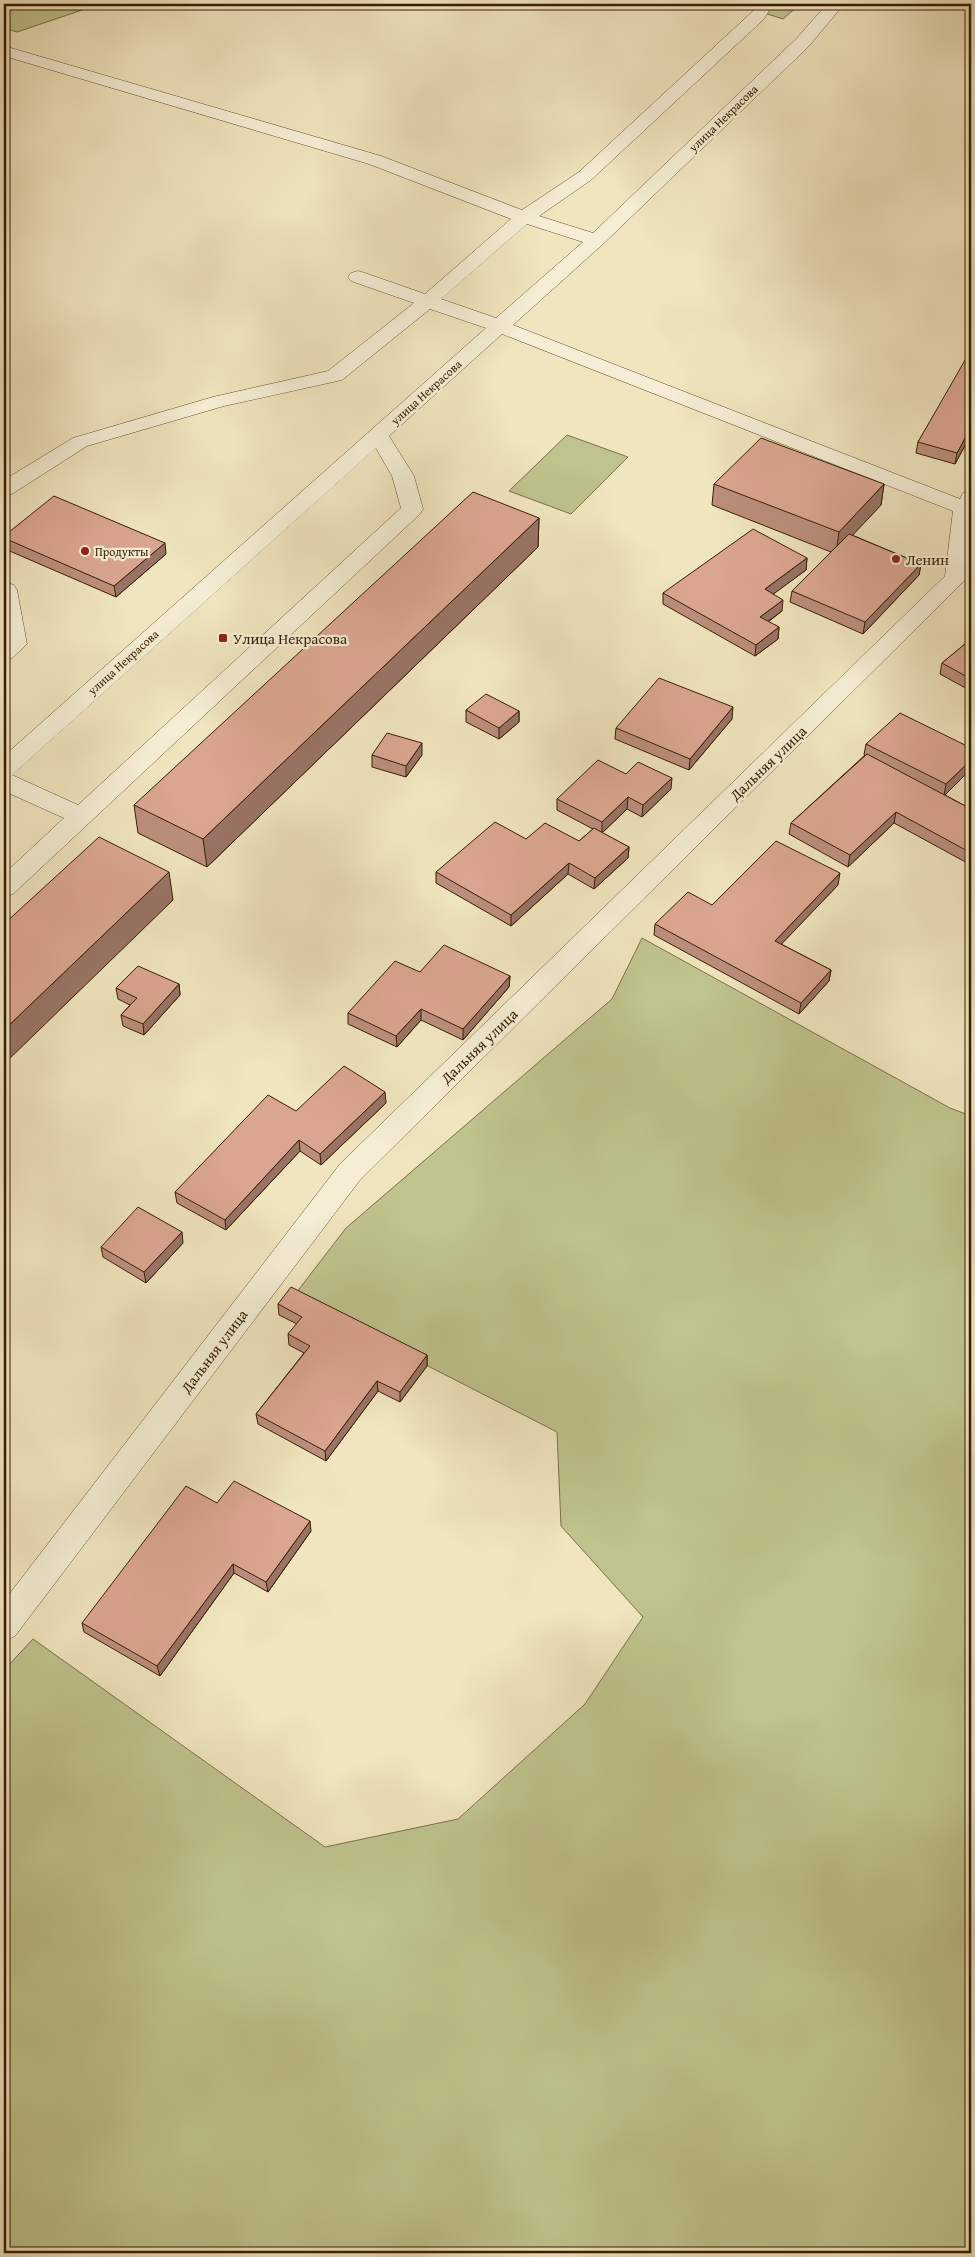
<svg xmlns="http://www.w3.org/2000/svg" width="975" height="2257" font-family="'Gentium Book Plus',serif">
<style>
.green{fill:#bfc38e;stroke:#7b7048}
.lines{fill:none;stroke-linecap:round;stroke-linejoin:round}
.minor-casing{stroke:#654f30;stroke-width:1}
.minor{fill:#f5eed5;fill-rule:evenodd}
.wall{fill:#bc8f7d;stroke:#371d01}
.shaded-wall{fill:#997466;stroke:#371d01}
.building{fill:#dba691;stroke:#371d01}
.poi-dot{fill:#8f2418;stroke:#f5eed5;stroke-width:2}
.labels{text-anchor:middle;dominant-baseline:central;stroke-width:4.5;stroke-linejoin:round;paint-order:stroke}
.far-street-label{font-size:12px;fill:#371d01;stroke:#f5eed5}
.far-poi-label{font-size:12px;fill:#371d01;stroke:#f5eed5;text-anchor:start}
.poi-label{font-size:15px;fill:#371d01;stroke:#f5eed5;text-anchor:start}
.street-label{font-size:15px;fill:#371d01;stroke:#f5eed5}
</style>
<rect width="100%" height="100%" fill="#f0e5be"/>
<filter id="stains"><feTurbulence type="fractalNoise" baseFrequency=".004" numOctaves="4"/><feColorMatrix values="0 0 0 0 .2 0 0 0 0 .09 0 0 0 0 .02 0 0 0 .5 -.17"/></filter>
<radialGradient id="worn" r=".72"><stop offset=".6" stop-color="#630" stop-opacity="0"/><stop offset="1" stop-color="#630" stop-opacity=".3"/></radialGradient>
<!-- green -->
<g class="green">
<polygon points="4,4 100,4 17,32 4,28"/>
<polygon points="737,4 800,4 783,19"/>
<polygon points="567,435 628,457 571,514 509,491"/>
<polygon points="642,938 950,1108 971,1116 971,2253 4,2253 4,1670 33,1639 325,1847 458,1819 585,1704 643,1617 561,1526 557,1432 293,1297 346,1228 612,999"/>
</g>
<g class="lines">
<!-- minor casing -->
<g class="minor-casing">
<g id="minor">
<path d="M757 4H773L764 19 591 180 539 216 593 233 797 38 827 4H844L809 46 603 244 513 325 960 499 963 493 971 492V540L967 578 360 1180 15 1636 4 1641V1601L340 1164 945 576 953 511 502 334 389 436 414 476 423 509 420 514 13 894 4 897V874L64 818 4 791V756L486 328 430 309 342 380 224 406 87 446 12 494 4 495V480L73 438 213 397 328 371 414 303 351 281 348 277 351 273 358 271 365 273 425 294 511 219 369 164 4 56V46L381 156 522 210 579 172 752 12ZM527 224 583 242 496 318 441 299ZM376 448 392 476 401 508 78 805 12 775Z"/>
<polygon points="4,582 14,585 17,590 27,644 12,658 4,660"/>
</g>
</g>
<!-- minor -->
<use href="#minor" class="minor"/>
</g>
<!-- wall -->
<g class="wall">
<polygon points="971,355 971,441 968,440 955,464 916,453 918,442"/>
<polygon points="714,484 884,484 881,505 852,535 921,564 919,575 863,634 790,602 792,591 831,552 712,505"/>
<polygon points="539,518 538,547 207,867 138,833 134,805"/>
<polygon points="4,536 166,554 116,597 5,549"/>
<polygon points="807,558 806,570 773,594 782,611 768,622 779,627 778,639 755,656 663,604 663,593"/>
<polygon points="971,639 971,691 940,674 942,663"/>
<polygon points="466,710 519,711 519,722 499,739 466,722"/>
<polygon points="732,719 689,770 615,739 616,728"/>
<polygon points="866,744 971,748 971,769 945,795 971,809 971,865 894,823 848,867 789,834 791,823 865,755 864,755"/>
<polygon points="372,755 422,755 406,777 372,767"/>
<polygon points="626,774 671,789 642,817 627,809 602,833 629,847 628,858 594,889 568,874 511,926 436,883 436,872 526,839 579,841 593,829 557,810 557,799"/>
<polygon points="838,885 781,944 831,970 829,981 799,1014 654,935 655,924 712,905"/>
<polygon points="420,972 510,976 509,987 463,1040 421,1020 397,1047 348,1024 348,1013"/>
<polygon points="179,984 180,995 144,1035 123,1026 121,1015 130,1005 118,999 116,988"/>
<polygon points="386,1103 321,1165 300,1151 226,1230 177,1203 175,1192 296,1111"/>
<polygon points="183,1243 146,1283 103,1257 101,1247"/>
<polygon points="278,1304 427,1355 427,1366 400,1402 378,1391 326,1461 258,1424 256,1414 304,1353 289,1345 288,1334 297,1324 279,1315"/>
<polygon points="217,1503 311,1531 268,1592 234,1573 160,1676 84,1632 82,1623"/>
</g>
<!-- shaded-wall -->
<g class="shaded-wall">
<polygon points="970,429 968,440 955,464 957,453"/>
<polygon points="884,484 881,505 836,553 839,532"/>
<polygon points="539,518 538,547 207,867 203,839"/>
<polygon points="165,543 166,554 116,597 114,586"/>
<polygon points="807,558 806,570 764,601 765,589"/>
<polygon points="921,564 919,575 863,634 865,622"/>
<polygon points="783,600 782,611 759,628 760,617"/>
<polygon points="779,627 778,639 755,656 756,645"/>
<polygon points="733,707 732,719 689,770 690,759"/>
<polygon points="519,711 519,722 499,739 499,728"/>
<polygon points="422,743 422,755 406,777 406,766"/>
<polygon points="971,760 971,769 944,796 946,784"/>
<polygon points="672,778 671,789 642,817 643,805"/>
<polygon points="628,797 627,809 602,833 602,822"/>
<polygon points="896,812 894,823 848,867 850,855"/>
<polygon points="629,847 628,858 594,889 595,878"/>
<polygon points="569,863 568,874 511,926 511,915"/>
<polygon points="169,872 173,900 4,1064 4,1030"/>
<polygon points="840,873 838,885 774,952 775,941"/>
<polygon points="831,970 829,981 799,1014 801,1003"/>
<polygon points="510,976 509,987 463,1040 463,1029"/>
<polygon points="179,984 180,995 144,1035 143,1024"/>
<polygon points="421,1009 421,1020 397,1047 396,1036"/>
<polygon points="385,1092 386,1103 321,1165 320,1154"/>
<polygon points="299,1140 300,1151 226,1230 225,1220"/>
<polygon points="182,1232 183,1243 146,1283 144,1272"/>
<polygon points="427,1355 427,1366 400,1402 400,1392"/>
<polygon points="377,1381 378,1391 326,1461 325,1451"/>
<polygon points="310,1521 311,1531 268,1592 266,1582"/>
<polygon points="233,1564 234,1573 160,1676 157,1666"/>
</g>
<!-- building -->
<g class="building">
<polygon points="968,355 971,355 971,429 970,429 957,453 918,442"/>
<polygon points="761,438 884,484 839,532 714,484"/>
<polygon points="473,492 539,518 203,839 134,805"/>
<polygon points="54,496 165,543 114,586 4,538 4,536"/>
<polygon points="753,529 807,558 765,589 783,600 760,617 779,627 756,645 663,593"/>
<polygon points="849,534 921,564 865,622 792,591"/>
<polygon points="971,639 971,679 942,663"/>
<polygon points="659,678 733,707 690,759 616,728"/>
<polygon points="486,694 519,711 499,728 466,710"/>
<polygon points="900,713 971,748 971,760 946,784 866,744"/>
<polygon points="387,733 422,743 406,766 372,755"/>
<polygon points="867,754 971,809 971,853 896,812 850,855 791,823"/>
<polygon points="598,760 626,774 638,762 672,778 643,805 628,797 602,822 557,799"/>
<polygon points="495,822 526,839 545,823 579,841 594,828 629,847 595,878 569,863 511,915 436,872"/>
<polygon points="99,837 169,872 4,1030 4,924"/>
<polygon points="776,841 840,873 775,941 831,970 801,1003 655,924 688,892 712,905"/>
<polygon points="444,945 510,976 463,1029 421,1009 396,1036 348,1013 395,961 420,972"/>
<polygon points="138,966 179,984 143,1024 121,1015 137,998 116,988"/>
<polygon points="344,1066 385,1092 320,1154 299,1140 225,1220 175,1192 268,1095 296,1111"/>
<polygon points="138,1207 182,1232 144,1272 101,1247"/>
<polygon points="291,1287 427,1355 400,1392 377,1381 325,1451 256,1414 310,1346 288,1334 302,1317 278,1304"/>
<polygon points="234,1481 310,1521 266,1582 233,1564 157,1666 82,1623 186,1486 217,1503"/>
</g>
<!-- markers -->
<g class="poi-dot">
<circle cx="85" cy="551" r="5"/>
<circle cx="896" cy="559" r="5"/>
<rect x="218" y="633" width="10" height="10" rx="2.5"/>
</g>
<g class="labels">
<!-- far-street labels -->
<g class="far-street-label">
<text transform="translate(723 118) rotate(-44)">улица Некрасова</text>
<text transform="translate(426 392) rotate(-42)">улица Некрасова</text>
<text transform="translate(123 662) rotate(-42)">улица Некрасова</text>
</g>
<!-- far-poi labels -->
<g class="far-poi-label">
<text x="95" y="551">Продукты</text>
</g>
<!-- poi labels -->
<g class="poi-label">
<text x="906" y="559">Ленин</text>
<text x="233" y="638">Улица Некрасова</text>
</g>
<!-- street labels -->
<g class="street-label">
<text transform="translate(768 763) rotate(-44)">Дальняя улица</text>
<text transform="translate(479 1046) rotate(-44)">Дальняя улица</text>
<text transform="translate(214 1351) rotate(-53)">Дальняя улица</text>
</g>
</g>
<!-- margin -->
<rect width="975" height="2257" fill="none" stroke="#f0e5be" stroke-width="20"/>
<rect x="5" y="5" width="965" height="2247" fill="none" stroke="#371d01" stroke-width="2.5"/>
<rect x="10" y="10" width="955" height="2237" fill="none" stroke="#371d01"/>
<rect width="100%" height="100%" filter="url(#stains)"/>
<rect width="100%" height="100%" fill="url(#worn)"/>
</svg>
